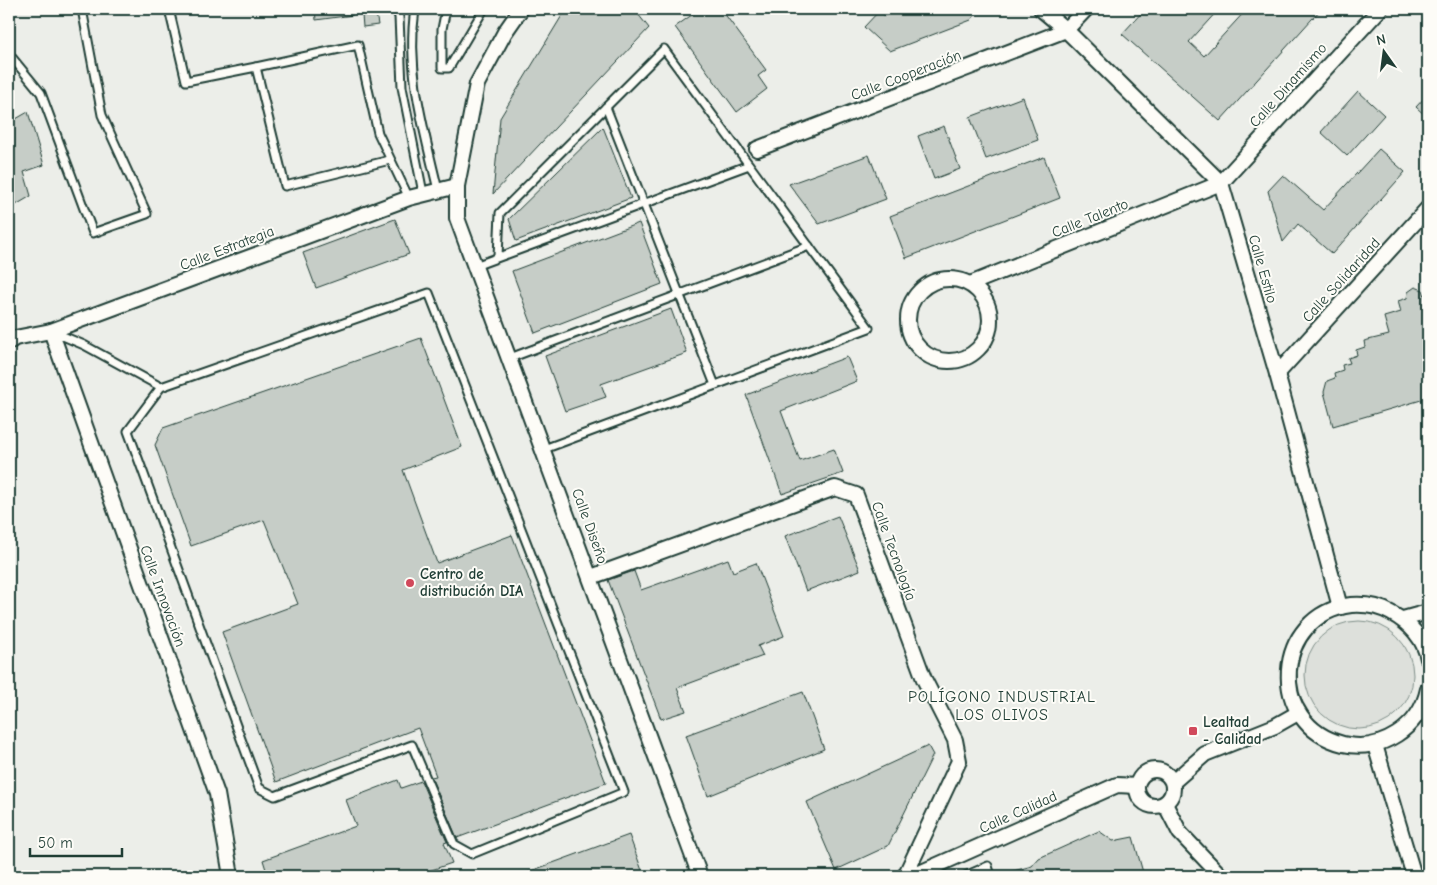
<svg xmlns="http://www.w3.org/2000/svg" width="1437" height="885" font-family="'Comic Neue',sans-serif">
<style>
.built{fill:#eceee9}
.green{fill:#dde0db;stroke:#7e8e88}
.building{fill:#c6cdc7;stroke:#1f3d34}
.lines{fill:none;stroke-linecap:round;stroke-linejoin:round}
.service-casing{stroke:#1f3d34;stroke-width:11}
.minor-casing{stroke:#1f3d34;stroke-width:18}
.service{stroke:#fdfcf7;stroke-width:7}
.minor{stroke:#fdfcf7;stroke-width:14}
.poi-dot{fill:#d1495b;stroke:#fdfcf7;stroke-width:2}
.labels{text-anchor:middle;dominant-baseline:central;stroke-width:4;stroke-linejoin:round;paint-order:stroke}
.street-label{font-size:15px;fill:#1f3d34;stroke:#fdfcf7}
.poi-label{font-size:15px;font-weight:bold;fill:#1f3d34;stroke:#fdfcf7;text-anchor:start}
.neighbourhood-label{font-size:16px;letter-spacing:1px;fill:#1f3d34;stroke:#fdfcf7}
</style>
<rect width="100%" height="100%" fill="#fdfcf7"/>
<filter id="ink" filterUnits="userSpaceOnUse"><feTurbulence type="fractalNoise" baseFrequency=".02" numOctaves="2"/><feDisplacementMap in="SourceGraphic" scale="10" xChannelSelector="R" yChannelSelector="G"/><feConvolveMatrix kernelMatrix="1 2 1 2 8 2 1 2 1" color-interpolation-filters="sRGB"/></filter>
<g filter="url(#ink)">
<!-- built -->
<rect class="built" x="9" y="9" width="1419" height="867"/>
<!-- green -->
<circle class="green" cx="1359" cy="675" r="54"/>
<!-- building -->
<g class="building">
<polygon points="315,9 352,9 353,15 316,20"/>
<polygon points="566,9 634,9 649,28 493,194 500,118"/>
<polygon points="700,9 721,9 766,70 758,76 767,89 737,112 675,27"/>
<polygon points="891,9 972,9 977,13 971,20 890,51 864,27 879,11 885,16"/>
<polygon points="1145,9 1219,9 1189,42 1204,56 1247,9 1321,9 1220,121 1122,34"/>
<polygon points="376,13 378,25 363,27 362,15"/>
<polygon points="1358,91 1384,115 1347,156 1321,132"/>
<polygon points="1428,94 1428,118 1416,107"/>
<polygon points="1023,97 1038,140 986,159 970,117"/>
<polygon points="28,112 44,165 24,172 31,196 9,209 9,123"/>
<polygon points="944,126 960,169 934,179 918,136"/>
<polygon points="603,127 631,198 516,241 509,219"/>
<polygon points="1379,149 1405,172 1332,254 1298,224 1283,242 1268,191 1283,175 1323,210"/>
<polygon points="869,155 886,199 819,224 789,184"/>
<polygon points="1044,157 1060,198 906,258 890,216"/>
<polygon points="395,219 409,254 316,288 303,253"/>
<polygon points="639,223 662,284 535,333 512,271"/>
<polygon points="1415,287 1423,290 1428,306 1428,398 1333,426 1324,392 1327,381 1335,378 1334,373 1343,370 1342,365 1350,363 1348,358 1357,355 1356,350 1365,347 1364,341 1389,335 1384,317 1401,312 1398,301 1407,298 1408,292"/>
<polygon points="671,309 687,353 601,384 606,397 565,411 545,356"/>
<polygon points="421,338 462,447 403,470 437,563 512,535 606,783 457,838 431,777 436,776 418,728 276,782 222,632 298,604 264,520 191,546 155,445 163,428"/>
<polygon points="847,357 857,381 781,411 800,461 834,449 843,473 782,494 746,395"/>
<polygon points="838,516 860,570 806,591 785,536"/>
<polygon points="728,559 733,572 756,563 784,636 758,646 763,656 677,688 686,711 661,719 608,580 634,571 641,590"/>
<polygon points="803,692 824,749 708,796 686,735"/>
<polygon points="928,746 933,755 888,846 836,870 807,802"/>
<polygon points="398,780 401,788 421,781 447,842 444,843 452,863 414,876 268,876 263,860 356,826 346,800"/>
<polygon points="1099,831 1113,841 1133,837 1144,876 1006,876 1006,873 1032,866 1039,858"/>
<polygon points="629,835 644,876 520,876 520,875"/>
</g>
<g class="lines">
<!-- service casing -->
<g class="service-casing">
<g id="service">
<polyline points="169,9 186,81 256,67 285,186 390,160"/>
<polyline points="396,9 399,17 402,87 423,193"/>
<path d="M415 9C406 70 424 130 438 190"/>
<polyline points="446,9 442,29 442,68 449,68 484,9"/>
<polyline points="9,54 41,93 93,233 147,214 102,115 82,9"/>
<polyline points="256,67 358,45 378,133 409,198"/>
<polyline points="606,107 715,385"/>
<polyline points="498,256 500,213 664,49 869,328 544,449"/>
<polyline points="475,266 749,165"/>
<polyline points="51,331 84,345 161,387 429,293 624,792 472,854 454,844 412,745 275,796 259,788 128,431 161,387"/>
<polyline points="510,358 809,246"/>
<polyline points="965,876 988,866 991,876"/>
</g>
</g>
<!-- minor casing -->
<g class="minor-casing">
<g id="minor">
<polyline points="521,9 505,32 477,84 457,186 457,218 700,876"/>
<polyline points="1041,9 1066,30 1221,183 1277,374 1340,607"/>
<polyline points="757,149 1066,30 1086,9"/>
<circle cx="949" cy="320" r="41"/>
<polyline points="970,284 1221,183 1380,9"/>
<polyline points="51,331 217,794 231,876"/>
<polyline points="9,342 15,338 51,331 409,198 457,186"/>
<polyline points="1277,374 1428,208"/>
<polyline points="591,577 835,488 856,495 924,679 955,740 959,761 905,876"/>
<polyline points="1403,619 1428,612"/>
<path d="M1428 659C1424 638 1409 623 1391 613 1379 606 1365 604 1351 605 1273 615 1266 725 1343 744 1381 753 1420 728 1428 689"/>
<polyline points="1375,745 1414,876"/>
<circle cx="1155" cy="788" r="18"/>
<polyline points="1173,782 1205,754 1275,726 1298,713"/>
<polyline points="1165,804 1180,833 1221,876"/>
<polyline points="913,876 1117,785 1137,786"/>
</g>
</g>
<!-- service -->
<use href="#service" class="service"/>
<!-- minor -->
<use href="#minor" class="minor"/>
</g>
</g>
<!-- markers -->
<g class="poi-dot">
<circle cx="410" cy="583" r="5"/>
<rect x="1188" y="726" width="10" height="10" rx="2.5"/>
</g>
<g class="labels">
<!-- street labels -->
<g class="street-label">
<text transform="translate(906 75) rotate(-21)">Calle Cooperación</text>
<text transform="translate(1288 85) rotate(-48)">Calle Dinamismo</text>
<text transform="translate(1090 218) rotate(-22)">Calle Talento</text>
<text transform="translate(227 248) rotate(-21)">Calle Estrategia</text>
<text transform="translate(1263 269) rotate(74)">Calle Estilo</text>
<text transform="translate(1341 280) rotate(-48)">Calle Solidaridad</text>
<text transform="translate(590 526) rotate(70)">Calle Diseño</text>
<text transform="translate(894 551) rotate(70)">Calle Tecnología</text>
<text transform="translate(163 596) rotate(70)">Calle Innovación</text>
<text transform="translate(1018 812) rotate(-24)">Calle Calidad</text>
</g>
<!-- poi labels -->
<g class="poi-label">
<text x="420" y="574">Centro de<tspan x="420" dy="17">distribución DIA</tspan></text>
<text x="1203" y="722">Lealtad<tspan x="1203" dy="17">- Calidad</tspan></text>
</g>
<!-- neighbourhood labels -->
<g class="neighbourhood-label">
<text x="1002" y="697">POLÍGONO INDUSTRIAL<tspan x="1002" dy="18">LOS OLIVOS</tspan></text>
</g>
</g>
<!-- margin -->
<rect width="1437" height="885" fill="none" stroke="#fdfcf7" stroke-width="30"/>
<rect x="15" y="15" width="1407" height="855" fill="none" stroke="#1f3d34" stroke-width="2" filter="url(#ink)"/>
<!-- north arrow -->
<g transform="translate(1384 52) rotate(346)" stroke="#fdfcf7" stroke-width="4" paint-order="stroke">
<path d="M0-4L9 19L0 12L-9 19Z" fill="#1f3d34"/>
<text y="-8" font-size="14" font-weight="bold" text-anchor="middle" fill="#1f3d34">N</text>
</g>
<!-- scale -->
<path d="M30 848v8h92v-8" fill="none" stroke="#1f3d34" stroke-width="2.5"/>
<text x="38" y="848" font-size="15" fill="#1f3d34" stroke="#fdfcf7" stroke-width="4" paint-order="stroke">50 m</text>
</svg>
